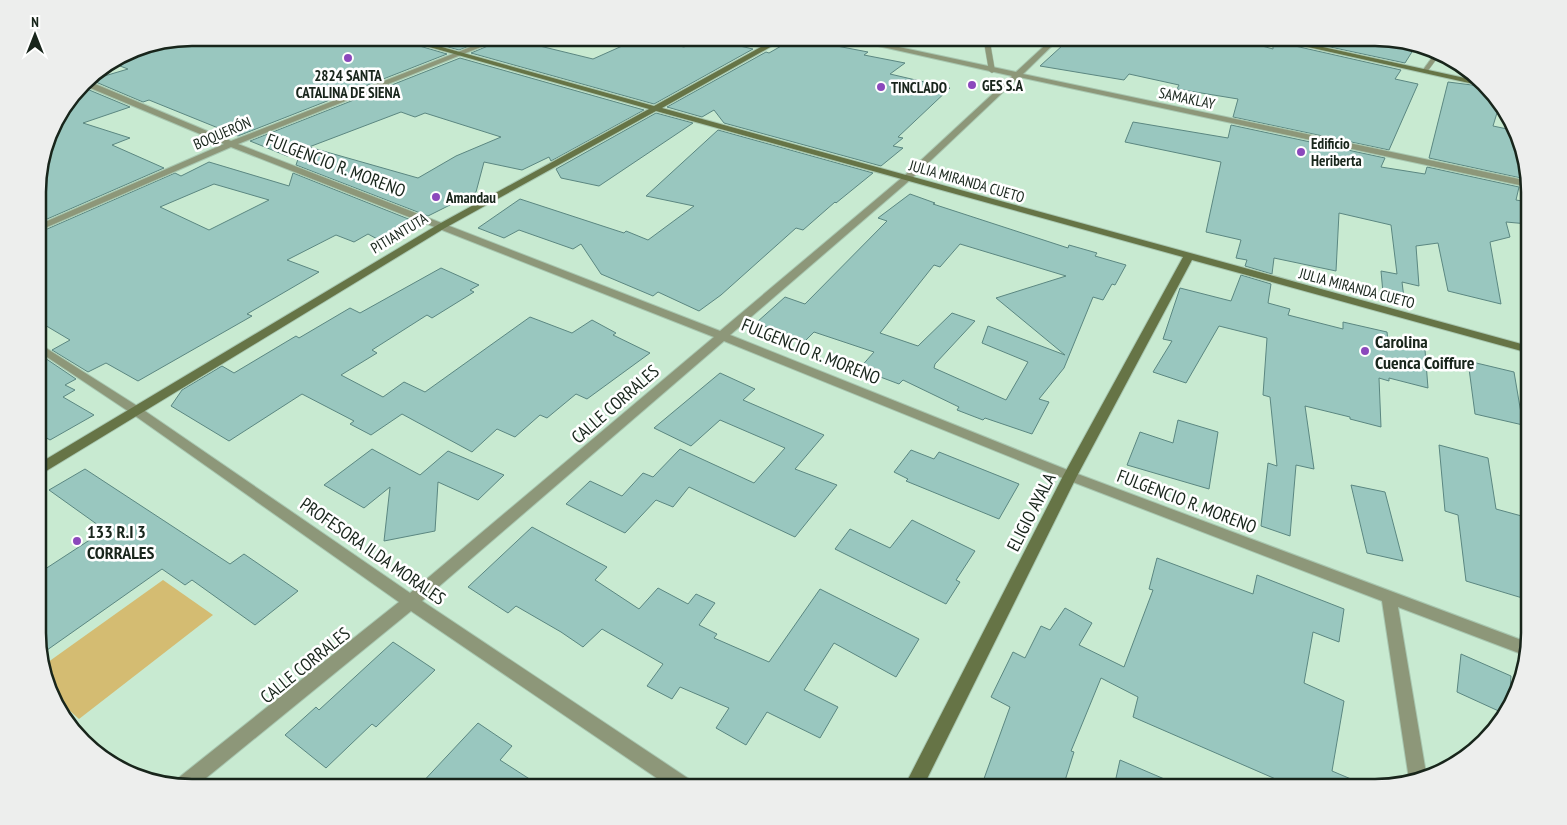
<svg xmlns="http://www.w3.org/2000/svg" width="1567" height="825" font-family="'PT Sans Narrow',sans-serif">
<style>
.green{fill:#d4bc72}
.building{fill:#99c7bf;stroke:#5b8781;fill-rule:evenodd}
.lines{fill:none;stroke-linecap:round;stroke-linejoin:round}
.lane-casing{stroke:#a8c7b0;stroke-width:1}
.street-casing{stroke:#a8c7b0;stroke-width:2}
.secondary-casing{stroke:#a8c7b0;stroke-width:2}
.lane{fill:#8d9779;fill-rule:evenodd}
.street{fill:#8d9779;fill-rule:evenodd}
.secondary{fill:#667446;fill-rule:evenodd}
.poi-dot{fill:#8b48bc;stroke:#fff;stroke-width:2}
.labels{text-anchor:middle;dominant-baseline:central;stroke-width:5;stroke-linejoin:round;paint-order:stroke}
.far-poi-label{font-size:15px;font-weight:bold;fill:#18251b;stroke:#fff;text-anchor:start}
.far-street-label{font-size:15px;fill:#18251b;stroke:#fff}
.street-label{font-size:18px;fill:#18251b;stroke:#fff}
.poi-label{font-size:18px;font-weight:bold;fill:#18251b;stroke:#fff;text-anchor:start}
.rim{fill:none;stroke:#18251b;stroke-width:2.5}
</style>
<rect width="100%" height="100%" fill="#c8ead1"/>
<!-- green -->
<polygon class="green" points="163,580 213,615 79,719 59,701 44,665"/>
<!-- building -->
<g class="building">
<polygon points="202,38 392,38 447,54 238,136 149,100 143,102 91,80 128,69 112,63 116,60"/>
<polygon points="415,38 490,38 459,50"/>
<polygon points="507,38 593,59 640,38 684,47 694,42 701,43 709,39 753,49 654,104 471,53"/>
<polygon points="795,38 868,52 864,55 905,63 890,74 950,88 898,137 903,138 893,146 903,148 881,166 724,123 714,110 702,117 667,107 766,52 769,53"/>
<polygon points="1064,38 1233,38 1273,49 1273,41 1401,70 1395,79 1418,84 1389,150 1233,117 1238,99 1177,89 1179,85 1129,74 1124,80 1040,66 1063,45"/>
<polygon points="1288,38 1374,38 1415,47 1405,63"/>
<path d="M460 58 644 110 551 161 549 157 522 170 484 162 476 192 428 216 296 165 301 150 287 156 250 141ZM401 112 415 117 425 113 501 137 456 156 418 178 309 147Z"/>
<polygon points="1448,82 1480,86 1500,103 1493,126 1512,130 1524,161 1521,178 1429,158"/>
<polygon points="82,87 130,107 83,123 130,138 112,145 164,168 38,223 38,182 54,124"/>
<polygon points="656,113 693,123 599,186 561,178 556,169"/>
<polygon points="1133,122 1228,138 1231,125 1385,158 1381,167 1425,174 1427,167 1519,187 1516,200 1528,202 1528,224 1506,222 1510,237 1490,242 1501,304 1448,291 1438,243 1416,246 1419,286 1402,282 1404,298 1383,293 1381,271 1397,274 1391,225 1339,213 1336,271 1274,258 1272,274 1245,266 1247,260 1236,258 1241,240 1206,232 1221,162 1125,142"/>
<polygon points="718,130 873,173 836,203 835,202 803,230 796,228 721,295 699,311 658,292 653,296 601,274 581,244 573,249 519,230 504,238 478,228 520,199 624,233 626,231 648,240 694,206 646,196"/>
<path d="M209 162 289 186 293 173 416 222 379 240 368 234 354 242 336 235 287 260 319 272 247 314 252 316 138 381 106 363 88 372 52 350 70 340 38 321V233L175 173 181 176ZM214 184 269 200 209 230 160 207Z"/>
<path d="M910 194 935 203 933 204 1068 248 1069 245 1097 253 1095 256 1126 265 1115 285 1112 284 1103 300 1093 297 1064 368 1039 399 1049 402 1032 434 985 418 983 420 957 410 959 407 903 380 899 384 859 369 874 352 814 332 805 341 756 323 785 297 805 304 887 221 878 218ZM960 244 1066 276 996 298 1065 355 988 326 982 343 1028 362 1006 400 934 368 935 364 975 321 952 313 918 346 880 333 934 265 940 267Z"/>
<polygon points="441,268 479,285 470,290 474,292 432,318 427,315 372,350 377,353 341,375 383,397 404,382 425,392 530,317 572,333 592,320 616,333 613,335 650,353 587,399 576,394 547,418 540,415 515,437 497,429 472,452 402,414 371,435 350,424 354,421 302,394 229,441 171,406 182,390 222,366 234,373 296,336 299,338 350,308 360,313"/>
<polygon points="1241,275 1271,284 1268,303 1290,309 1288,315 1343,329 1343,322 1387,332 1388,341 1425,350 1428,388 1389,378 1389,381 1379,378 1381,427 1350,419 1350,417 1305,406 1314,469 1296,465 1290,536 1261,526 1268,463 1277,466 1270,397 1263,395 1267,338 1219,326 1186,383 1153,372 1172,341 1163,339 1180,288 1231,301"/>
<polygon points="42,356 76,379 65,385 75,390 63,397 94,415 50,440 38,433 38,357"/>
<polygon points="1468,361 1514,372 1523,425 1475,414"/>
<polygon points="720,373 755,389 743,400 824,435 795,469 837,485 795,537 689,487 673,507 656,500 625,533 566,504 590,481 622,496 643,473 653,477 680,449 754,483 785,448 720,420 691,446 654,428"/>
<polygon points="1178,420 1218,432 1209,489 1127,465 1140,432 1173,443"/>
<polygon points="1439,445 1488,458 1496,509 1529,518 1529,600 1466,581 1458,515 1445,511"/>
<polygon points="372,449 420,475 448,451 504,475 478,500 438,482 435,531 384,541 390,487 364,508 324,485"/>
<polygon points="911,450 934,459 939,452 1019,484 999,519 906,481 908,479 894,472"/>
<polygon points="85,469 230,564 244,554 298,591 255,625 192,580 185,585 162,569 40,655 39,573 105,530 49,490"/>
<polygon points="1351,485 1385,492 1403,561 1367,553"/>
<polygon points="912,520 975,551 956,580 960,582 946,604 835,549 850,529 890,548"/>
<polygon points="532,527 607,567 595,580 639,609 658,588 688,604 696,594 715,603 699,625 717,634 714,638 769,662 820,589 919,639 896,677 834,643 804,690 838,707 820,738 767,712 746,745 716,728 729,708 680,687 672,699 647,686 663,664 602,629 583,647 561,632 516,606 508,613 468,587"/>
<polygon points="1157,558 1253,594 1257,575 1344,609 1339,642 1313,632 1304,683 1344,701 1332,771 1370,787 1294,787 1133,717 1138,697 1101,678 1071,751 1074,752 1063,787 981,787 1010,707 991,697 1013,652 1025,658 1041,626 1050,630 1065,608 1092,623 1079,645 1124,667 1153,590 1149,589"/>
<polygon points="393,642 435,670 376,727 372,724 326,768 285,735 316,707 319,710"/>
<polygon points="1461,654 1511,676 1509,706 1503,713 1457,692"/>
<polygon points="478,723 512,746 500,760 542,787 418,787"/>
<polygon points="1120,760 1183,787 1114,787"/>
</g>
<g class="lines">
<!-- lane casing -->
<g class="lane-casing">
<g id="lane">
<polygon points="986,37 992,37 991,48 995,71 992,73 989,71 985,48"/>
<polygon points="1436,52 1441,53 1427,72 1423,72 1422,71"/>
</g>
</g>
<!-- street casing -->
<g class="street-casing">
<polygon id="street" points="496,37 506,37 238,144 720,331 904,176 1012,76 838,37 852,37 1016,72 1054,37 1061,37 1023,74 1528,181 1528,187 1019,77 910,180 730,335 1075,473 1527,642 1524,655 1398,607 1426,773 1409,779 1382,601 1065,479 724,341 422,601 692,781 694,787 670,787 411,611 195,787 175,783 177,779 399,602 134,415 38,351 38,343 142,409 410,593 714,337 231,147 38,231 38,225 224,144 83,85 88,81 231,141"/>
</g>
<!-- secondary casing -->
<g class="secondary-casing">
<g id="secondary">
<polygon points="394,37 406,37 654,106 779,37 788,37 662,108 1529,346 1529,353 1192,260 1077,476 923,787 904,787 1063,476 1183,257 656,111 445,228 38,476 38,464 439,224 649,109"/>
<polygon points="1263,37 1277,37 1474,80 1478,85"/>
<polygon points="165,43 164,45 126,54 133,50"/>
</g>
</g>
<!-- lane -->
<use href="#lane" class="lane"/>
<!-- street -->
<use href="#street" class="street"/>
<!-- secondary -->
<use href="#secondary" class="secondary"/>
</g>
<!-- markers -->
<g class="poi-dot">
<circle cx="348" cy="58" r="5"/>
<circle cx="972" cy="85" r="5"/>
<circle cx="881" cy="87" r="5"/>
<circle cx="1301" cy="152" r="5"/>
<circle cx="436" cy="197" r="5"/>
<circle cx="1365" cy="351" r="5"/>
<circle cx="77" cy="541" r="5"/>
</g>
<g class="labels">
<!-- far-poi labels -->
<g class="far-poi-label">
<text x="348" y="75" text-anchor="middle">2824 SANTA<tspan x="348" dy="17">CATALINA DE SIENA</tspan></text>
<text x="982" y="85">GES S.A</text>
<text x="891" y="87">TINCLADO</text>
<text x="1311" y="143">Edificio<tspan x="1311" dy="17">Heriberta</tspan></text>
<text x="446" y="197">Amandau</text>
</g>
<!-- far-street labels -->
<g class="far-street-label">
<text transform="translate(1187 98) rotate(12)">SAMAKLAY</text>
<text transform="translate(222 133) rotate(-23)">BOQUERÓN</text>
<text transform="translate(967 181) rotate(16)">JULIA MIRANDA CUETO</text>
<text transform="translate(399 233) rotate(-31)">PITIANTUTA</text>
<text transform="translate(1357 288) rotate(15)">JULIA MIRANDA CUETO</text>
</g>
<!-- street labels -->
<g class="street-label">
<text transform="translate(336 165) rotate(21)">FULGENCIO R. MORENO</text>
<text transform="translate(811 351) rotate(22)">FULGENCIO R. MORENO</text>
<text transform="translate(615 404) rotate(-41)">CALLE CORRALES</text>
<text transform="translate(1187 501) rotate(21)">FULGENCIO R. MORENO</text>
<text transform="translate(1031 512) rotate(-63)">ELIGIO AYALA</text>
<text transform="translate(373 551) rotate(35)">PROFESORA ILDA MORALES</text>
<text transform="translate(305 665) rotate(-39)">CALLE CORRALES</text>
</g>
<!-- poi labels -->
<g class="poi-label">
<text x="1375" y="341">Carolina<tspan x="1375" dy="21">Cuenca Coiffure</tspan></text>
<text x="87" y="531">133 R.I 3<tspan x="87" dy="21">CORRALES</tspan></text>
</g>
</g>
<!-- crop -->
<path d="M0 0H1567V825H0ZM192 46H1375A146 146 0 0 1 1521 192V633A146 146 0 0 1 1375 779H192A146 146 0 0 1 46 633V192A146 146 0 0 1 192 46Z" fill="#edeeed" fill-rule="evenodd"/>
<path class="rim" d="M192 46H1375A146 146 0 0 1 1521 192V633A146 146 0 0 1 1375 779H192A146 146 0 0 1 46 633V192A146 146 0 0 1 192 46Z"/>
<!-- north arrow -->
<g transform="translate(35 35)" stroke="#ffffff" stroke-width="4" paint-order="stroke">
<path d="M0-4L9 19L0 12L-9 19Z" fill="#18251b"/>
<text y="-8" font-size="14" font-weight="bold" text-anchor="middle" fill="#18251b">N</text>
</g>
</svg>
